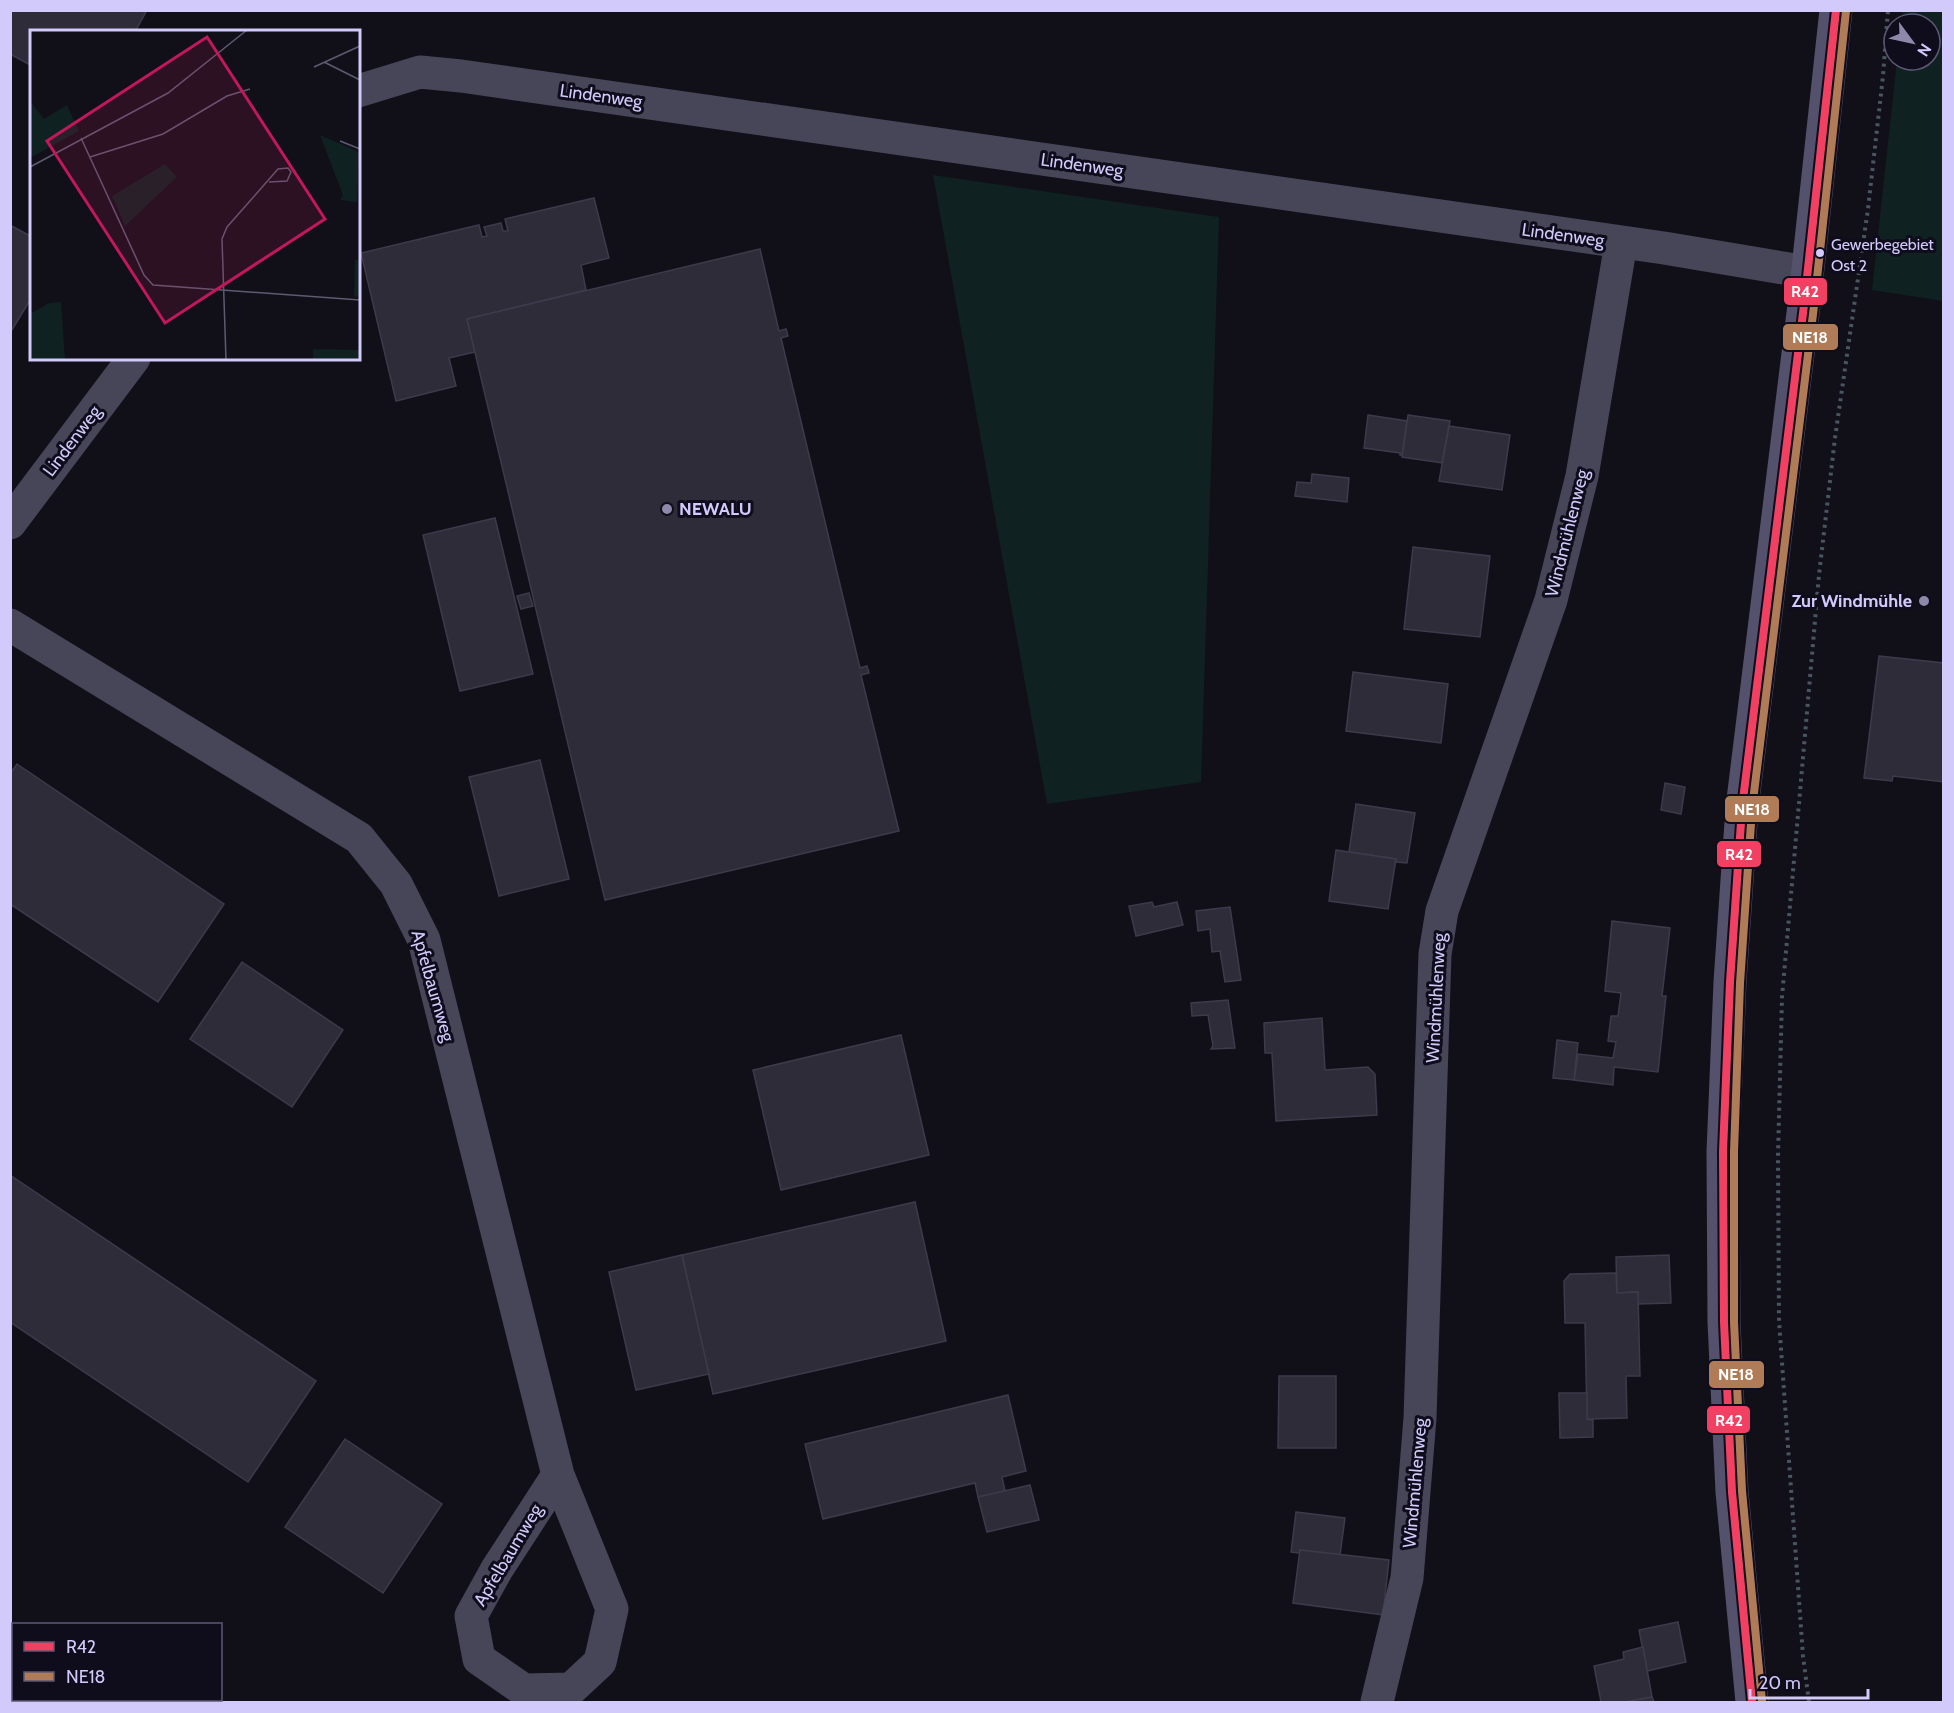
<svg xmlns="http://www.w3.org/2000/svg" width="1954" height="1713" font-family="Cabin,sans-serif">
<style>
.green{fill:#102122}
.building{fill:#2f2c3a;stroke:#3d3a4b;stroke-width:1.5}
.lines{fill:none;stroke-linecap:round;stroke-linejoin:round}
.path{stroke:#495661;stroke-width:4;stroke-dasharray:3 4.5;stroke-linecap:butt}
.street{stroke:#474558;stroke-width:33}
.secondary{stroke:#53516b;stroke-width:33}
.bus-1-casing{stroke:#0f0c1b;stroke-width:12}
.bus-2-casing{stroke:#0f0c1b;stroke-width:12}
.bus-1{stroke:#f24062;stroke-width:8}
.bus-2{stroke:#b07c57;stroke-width:8}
.bus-dot{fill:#d1cafa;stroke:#0f0c1b;stroke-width:2}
.poi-dot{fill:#8e89ab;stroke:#0f0c1b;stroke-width:2}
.labels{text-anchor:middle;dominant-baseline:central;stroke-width:6;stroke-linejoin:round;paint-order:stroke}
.bus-label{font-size:16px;fill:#d1cafa;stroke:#0f0c1b;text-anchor:start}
.street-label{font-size:18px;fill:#d1cafa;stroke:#0f0c1b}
.poi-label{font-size:18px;font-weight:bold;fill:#d1cafa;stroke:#0f0c1b;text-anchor:start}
.inset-road{fill:none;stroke:#5e5a72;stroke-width:1.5}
.view{fill:#c2185b;fill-opacity:0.15;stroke:#c2185b;stroke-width:3}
.inset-edge{fill:none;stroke:#d1cafa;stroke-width:3}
.line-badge{stroke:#0f0c1b;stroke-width:2}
.badge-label{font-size:16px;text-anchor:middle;font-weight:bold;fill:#fff}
</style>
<rect width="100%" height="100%" fill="#111018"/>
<!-- green -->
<g class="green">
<polygon points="1903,11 1943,11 1943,301 1872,290 1897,60 1930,60 1930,24 1901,24"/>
<polygon points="933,175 1219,217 1201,782 1047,804"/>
</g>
<!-- building -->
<g class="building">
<polygon points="10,10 147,10 135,32 32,32 32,66 10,54"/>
<polygon points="594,198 609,258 581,265 586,290 467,319 475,352 449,358 456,386 396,401 361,253 479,225 482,237 487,236 484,227 501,223 503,231 508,231 505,219"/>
<polygon points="10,225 32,237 32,297 10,333"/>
<polygon points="760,249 779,331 786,329 788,336 781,338 860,668 867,666 869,673 861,675 899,831 605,900 467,319"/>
<polygon points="1368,415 1407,421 1402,455 1400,455 1400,453 1364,448"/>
<polygon points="1408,415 1450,421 1442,463 1402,457"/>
<polygon points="1449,426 1510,435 1502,490 1439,481"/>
<polygon points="1312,474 1349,478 1347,502 1295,496 1297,482 1311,483"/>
<polygon points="495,518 533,674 460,691 423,535"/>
<polygon points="1413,547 1490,556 1480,637 1404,629"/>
<polygon points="529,593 533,606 521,609 517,596"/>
<polygon points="1879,656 1944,663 1944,782 1893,776 1892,781 1864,778"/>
<polygon points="1353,672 1448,684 1441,743 1346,731"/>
<polygon points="540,760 569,879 499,896 469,777"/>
<polygon points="17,764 224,904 158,1002 10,904 10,774"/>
<polygon points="1665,783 1685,787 1681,814 1661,810"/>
<polygon points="1356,804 1415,813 1407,863 1396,862 1396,859 1349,852"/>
<polygon points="1336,850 1396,859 1388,909 1329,901"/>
<polygon points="1152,902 1154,907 1177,902 1183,925 1136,936 1129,906"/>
<polygon points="1230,907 1241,980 1225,982 1220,951 1212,952 1210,929 1198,931 1196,911"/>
<polygon points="1612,921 1670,928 1662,996 1666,996 1658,1072 1614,1067 1613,1085 1574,1080 1578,1054 1613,1058 1616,1042 1608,1041 1611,1016 1618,1016 1621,993 1605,991"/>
<polygon points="242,962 343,1030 292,1107 190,1039"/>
<polygon points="1228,1000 1235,1048 1211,1049 1213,1046 1208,1015 1192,1016 1191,1003"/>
<polygon points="1322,1018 1325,1070 1368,1067 1375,1074 1377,1115 1276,1121 1272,1053 1265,1053 1264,1023"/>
<polygon points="901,1035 929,1155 781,1190 753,1070"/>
<polygon points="1557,1040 1578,1043 1574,1080 1553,1078"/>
<polygon points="10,1175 316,1381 248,1482 10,1322"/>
<polygon points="915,1202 946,1341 713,1394 682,1255"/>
<polygon points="682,1255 709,1374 636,1390 609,1272"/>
<polygon points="1669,1255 1671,1303 1638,1304 1638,1292 1617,1293 1616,1257"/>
<polygon points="1616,1273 1617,1293 1638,1292 1640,1376 1626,1376 1627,1418 1587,1419 1585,1323 1565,1323 1564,1281 1570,1274"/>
<polygon points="1279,1376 1336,1376 1336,1448 1278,1448"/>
<polygon points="1559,1393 1587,1393 1587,1419 1593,1420 1593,1437 1560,1438"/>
<polygon points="1008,1395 1026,1471 1002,1477 1005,1491 978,1497 975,1483 823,1519 805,1444"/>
<polygon points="345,1439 442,1504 383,1593 285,1527"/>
<polygon points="1030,1485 1039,1520 987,1532 978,1497"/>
<polygon points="1296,1512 1345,1518 1340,1555 1300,1550 1299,1553 1291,1552"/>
<polygon points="1300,1550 1389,1560 1383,1615 1293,1603"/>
<polygon points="1678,1622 1686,1662 1647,1671 1639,1630"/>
<polygon points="1643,1647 1652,1697 1625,1702 1601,1702 1594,1666 1624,1659 1623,1652"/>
<polygon points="1652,1697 1654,1702 1625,1702"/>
</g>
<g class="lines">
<!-- path -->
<polyline class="path" points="1809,1702 1803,1656 1779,1321 1778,1156 1782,997 1819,575 1835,438 1868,209 1883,76 1888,10"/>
<!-- street -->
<g class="street">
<polyline points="358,91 420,72 461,76 1664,248 1807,272"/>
<polyline points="10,523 134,358"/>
<polyline points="10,625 359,838 396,884 424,940 558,1475 612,1609 600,1662 571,1689 524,1690 479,1659 471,1616 497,1569 558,1475"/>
<polyline points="1377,1702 1407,1578 1420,1418 1435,954 1442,911 1551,600 1582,476 1621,243"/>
</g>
<!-- secondary -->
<polyline class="secondary" points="1752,1702 1732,1492 1724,1322 1723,1152 1730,982 1742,808 1804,305 1836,10"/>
<!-- bus-1 casing -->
<g class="bus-1-casing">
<polyline id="bus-1" points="1752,1702 1732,1492 1724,1322 1723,1152 1730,982 1742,808 1804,305 1836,10"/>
</g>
<!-- bus-2 casing -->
<g class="bus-2-casing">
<polyline id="bus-2" points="1762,1701 1742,1491 1734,1322 1734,1152 1740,983 1752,809 1814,306 1846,11"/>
</g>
<!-- bus-1 -->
<use href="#bus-1" class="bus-1"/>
<!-- bus-2 -->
<use href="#bus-2" class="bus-2"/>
</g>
<!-- markers -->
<circle class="bus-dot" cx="1820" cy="253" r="5"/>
<g class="poi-dot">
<circle cx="667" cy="509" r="6"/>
<circle cx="1924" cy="601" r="6"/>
</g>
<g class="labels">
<!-- bus labels -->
<g class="bus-label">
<text x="1831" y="244">Gewerbegebiet<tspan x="1831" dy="21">Ost 2</tspan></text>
</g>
<!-- street labels -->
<g class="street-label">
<text transform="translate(601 96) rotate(8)">Lindenweg</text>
<text transform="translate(1082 165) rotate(8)">Lindenweg</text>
<text transform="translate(1563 235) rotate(8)">Lindenweg</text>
<text transform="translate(72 441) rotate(-53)">Lindenweg</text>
<text transform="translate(1567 533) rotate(-76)">Windmühlenweg</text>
<text transform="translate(433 986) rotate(74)">Apfelbaumweg</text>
<text transform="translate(1436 998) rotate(-87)">Windmühlenweg</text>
<text transform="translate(1415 1483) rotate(-85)">Windmühlenweg</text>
<text transform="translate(508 1555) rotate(-59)">Apfelbaumweg</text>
</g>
<!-- poi labels -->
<g class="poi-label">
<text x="679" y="509">NEWALU</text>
<text x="1912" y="601" text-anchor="end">Zur Windmühle</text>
</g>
</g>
<!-- overview -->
<g transform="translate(30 30)">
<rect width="330" height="330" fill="#111018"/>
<path d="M0 71 14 89 37 75 49 101 0 128ZM290 105 329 122 327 172 310 170 313 165ZM135 134 147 147 95 196 82 166ZM330 229V266L324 267 325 230ZM31 272 35 330H0V284L19 273ZM283 319 330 320V330H283Z" fill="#102122"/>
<path class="inset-road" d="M294 32 330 50M284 37 330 16M51 108 114 245 123 255 330 270M310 111 330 119M60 127 133 104 197 66 220 59M0 137 138 63 217 0M196 330 192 209 197 197 248 139 258 138 261 142 257 151 239 152"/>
<path class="view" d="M177 7 295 189 135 293 17 111Z"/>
<rect width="330" height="330" class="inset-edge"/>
</g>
<g class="line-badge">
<rect x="1783" y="277" width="45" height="29" rx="6" fill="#f24062"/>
<rect x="1782" y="323" width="57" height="28" rx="6" fill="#b07c57"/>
<rect x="1724" y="795" width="56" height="28" rx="6" fill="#b07c57"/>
<rect x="1716" y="840" width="46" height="28" rx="6" fill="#f24062"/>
<rect x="1708" y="1360" width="57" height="29" rx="6" fill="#b07c57"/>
<rect x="1706" y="1405" width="45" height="29" rx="6" fill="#f24062"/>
</g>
<g class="badge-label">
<text x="1805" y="297">R42</text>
<text x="1810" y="343">NE18</text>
<text x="1752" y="815">NE18</text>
<text x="1739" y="860">R42</text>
<text x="1736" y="1380">NE18</text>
<text x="1729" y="1426">R42</text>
</g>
<!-- border -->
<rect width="1954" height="1713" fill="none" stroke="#d1cafa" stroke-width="24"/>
<!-- legend -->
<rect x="12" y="1623" width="210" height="78" fill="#0f0c1b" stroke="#5d5874" stroke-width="1.5"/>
<rect x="24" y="1642" width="30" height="9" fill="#f24062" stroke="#5d5874" stroke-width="1.5"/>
<text x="66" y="1653" font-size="18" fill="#d1cafa">R42</text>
<rect x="24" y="1672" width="30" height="9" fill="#b07c57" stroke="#5d5874" stroke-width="1.5"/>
<text x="66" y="1683" font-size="18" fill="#d1cafa">NE18</text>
<!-- north arrow -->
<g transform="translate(1912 42) rotate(123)"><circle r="28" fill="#0f0c1b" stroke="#5d5874" stroke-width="1.5"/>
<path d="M0-4.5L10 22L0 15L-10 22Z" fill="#8e89ab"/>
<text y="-9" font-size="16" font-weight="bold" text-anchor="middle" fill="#d1cafa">N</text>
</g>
<!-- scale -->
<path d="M1750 1689v9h118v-9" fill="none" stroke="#d1cafa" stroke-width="3"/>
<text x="1759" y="1689" font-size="18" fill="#d1cafa" stroke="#0f0c1b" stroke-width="4.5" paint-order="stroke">20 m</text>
</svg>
